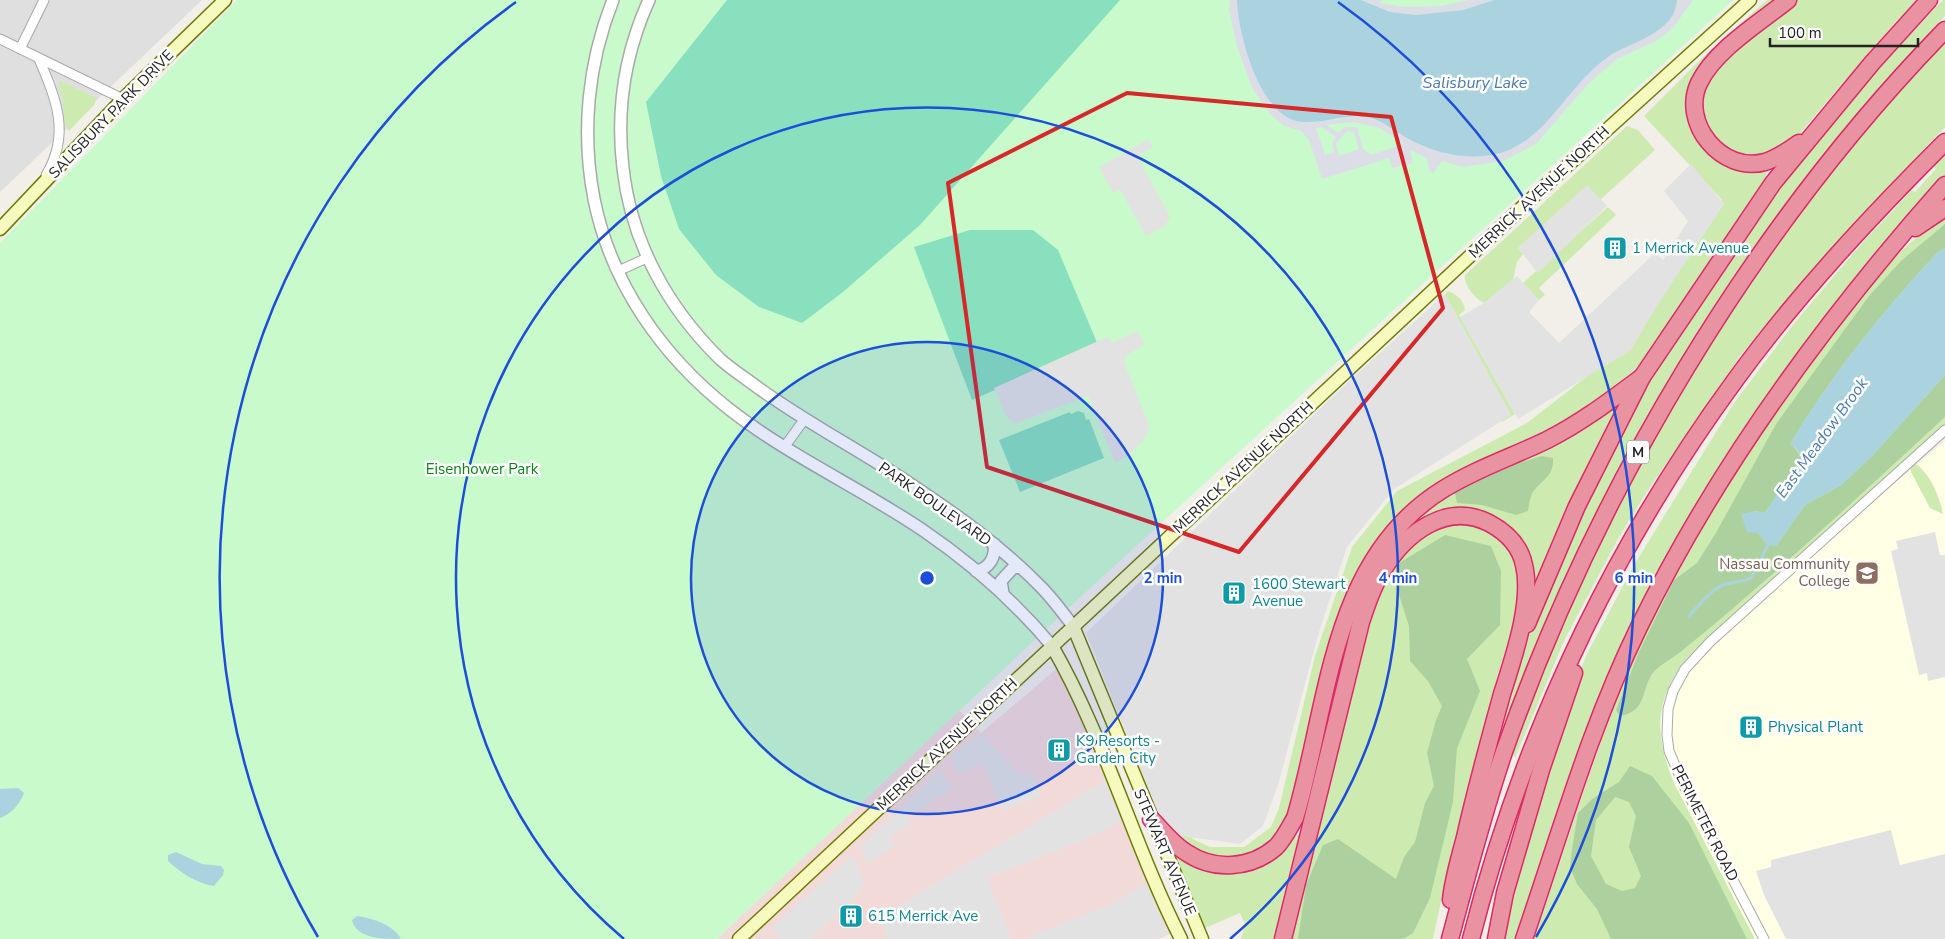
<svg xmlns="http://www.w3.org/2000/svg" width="1945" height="939" font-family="'Nunito Sans',sans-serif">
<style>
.residential{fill:#e0dfdf}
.commercial{fill:#f2dad9}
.education{fill:#ffffe5}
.grass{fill:#cdebb0}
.forest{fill:#add19e;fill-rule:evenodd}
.park{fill:#c8facc}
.pitch{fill:#88e0be}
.parking{fill:#e2e2e2}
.plaza{fill:#dddde8;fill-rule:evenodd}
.water{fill:#aad3df}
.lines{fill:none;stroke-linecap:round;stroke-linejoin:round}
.stream{stroke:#aad3df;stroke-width:3}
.minor-casing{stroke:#a9a9a9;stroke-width:11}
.tertiary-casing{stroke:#a9a9a9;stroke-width:14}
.secondary-casing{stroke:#707d05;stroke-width:15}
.motorway-casing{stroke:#dc2a67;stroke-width:19}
.minor{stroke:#fff;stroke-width:9}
.tertiary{stroke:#fff;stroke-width:11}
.secondary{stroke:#f7fabf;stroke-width:12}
.motorway{stroke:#e892a2;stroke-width:16}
.marked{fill:none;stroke:#d62828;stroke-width:4;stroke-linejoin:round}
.ring{fill:none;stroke:#1d4ed8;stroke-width:2.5}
.labels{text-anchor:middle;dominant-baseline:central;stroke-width:5;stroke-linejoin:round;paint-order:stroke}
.shield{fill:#fff;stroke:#646464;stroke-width:1}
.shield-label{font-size:14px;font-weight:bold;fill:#222}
.street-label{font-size:15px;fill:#222;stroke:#fff}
.culture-label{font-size:15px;fill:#0d838f;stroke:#fff;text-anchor:start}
.park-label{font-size:15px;fill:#0c8416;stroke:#fff}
.education-label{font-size:15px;fill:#785e54;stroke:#fff;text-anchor:end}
.water-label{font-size:16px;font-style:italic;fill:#4a7aab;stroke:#fff}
.centre{fill:#1d4ed8;stroke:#fff;stroke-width:2.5}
.ring-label{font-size:15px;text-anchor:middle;font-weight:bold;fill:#1d4ed8;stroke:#fff;stroke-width:5;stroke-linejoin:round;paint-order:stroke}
</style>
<rect width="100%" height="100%" fill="#f2efe9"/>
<!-- residential -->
<polygon class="residential" points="0,0 202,0 0,192"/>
<!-- commercial -->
<polygon class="commercial" points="1060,666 1172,933 1159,939 717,939 959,710 981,733"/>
<!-- education -->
<polygon class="education" points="1945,441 1945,939 1751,939 1632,705"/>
<!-- grass -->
<g class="grass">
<path d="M1767 0H1778C1761 14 1744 27 1727 41 1719 47 1709 53 1703 61 1665 114 1700 170 1764 171L1767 174 1745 214 1662 340 1634 370 1602 399 1572 419 1452 479 1377 541 1359 569 1345 600 1291 814C1264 865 1223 872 1177 839L1178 820 1193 839 1210 847H1244L1271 827 1279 808 1315 656 1352 547 1397 491 1527 423 1626 346 1715 216 1722 200 1644 116 1703 57Z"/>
<polygon points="1795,0 1917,0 1890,28 1794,140 1763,157 1742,157 1710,138 1699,102 1714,67"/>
<path d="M1943 0H1945V16C1903 62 1861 108 1822 156 1686 328 1580 522 1504 727L1499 725C1530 628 1567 532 1615 442 1646 386 1680 334 1715 281 1743 239 1771 196 1802 158 1847 103 1894 51 1943 0Z"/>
<path d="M1945 42V127L1851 226 1741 355 1648 490 1618 539 1565 639 1515 758 1513 753C1606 490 1753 245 1945 42Z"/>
<path d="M60 81 97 98 94 105 69 131C62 123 65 104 61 93 59 88 57 86 60 81Z"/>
<path d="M1627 126 1638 130 1655 150 1600 200 1587 186 1518 248 1523 254 1517 262 1513 280 1484 303C1475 298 1464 286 1465 275Z"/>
<polygon points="1945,155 1945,177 1927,196 1696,508 1514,939 1502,939 1520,859 1561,717 1587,654 1634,565 1734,403 1795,322 1865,240 1912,190 1915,192 1936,169 1933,166"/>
<polygon points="1608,207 1616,215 1539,288 1545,295 1539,300 1523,283"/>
<path d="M1945 217V424L1714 632C1702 644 1688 655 1679 669 1653 708 1657 741 1674 783L1755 939H1534C1578 813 1613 683 1680 566L1679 565C1726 487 1774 410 1830 337 1863 292 1897 247 1945 217Z"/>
<path d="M1448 291C1457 295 1464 300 1465 310L1459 315 1515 414 1502 422 1435 304Z"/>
<polygon points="1621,400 1605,436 1567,507 1534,589 1494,519 1424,519 1420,512 1445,494"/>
<path d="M1911 461C1929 470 1939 495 1943 514L1930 508 1911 472Z"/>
<path d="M1467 523C1493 532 1512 542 1519 572 1527 606 1504 649 1496 681 1488 711 1485 741 1477 771 1462 827 1444 882 1433 939H1289L1375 598C1390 571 1406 536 1439 526 1448 523 1458 524 1467 523Z"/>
<polygon points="1294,833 1300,836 1275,939 1241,939 1245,924 1240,913 1205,928 1173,855 1176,854 1178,860 1182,857 1222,872"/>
</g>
<!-- forest -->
<g class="forest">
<path d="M1945 224V248L1938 252C1882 312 1832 374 1790 444 1821 467 1774 494 1765 513L1755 511 1758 533 1767 544 1776 546 1805 505 1841 485 1873 455 1945 375V417C1858 497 1771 579 1679 653 1671 659 1658 666 1652 674 1641 691 1647 711 1620 716L1616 710 1639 652 1674 580 1697 563 1717 531 1776 424 1869 296 1901 261Z"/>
<path d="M1542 456 1553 458C1554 477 1542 479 1533 492 1530 496 1529 506 1528 511L1516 515 1482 505 1457 503 1454 490 1496 470Z"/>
<polygon points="1445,535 1491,546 1501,571 1500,625 1467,659 1480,691 1457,748 1453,802 1430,898 1413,933 1403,939 1298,939 1306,885 1323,845 1338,839 1396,879 1404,857 1415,842 1425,803 1434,786 1427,753 1436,720 1442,706 1428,681 1410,661 1409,626 1399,595 1399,563"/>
<path d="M1630 766 1652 776 1689 823 1747 939H1611L1597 909 1577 884 1570 867 1572 849 1578 813 1592 799 1619 782ZM1615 797 1629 802 1636 816 1629 847 1641 876 1635 888 1622 891 1606 884 1591 856 1596 820Z"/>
</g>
<!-- park -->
<polygon class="park" points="237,0 1733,0 1075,602 717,939 0,939 0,243"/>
<!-- pitch -->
<g class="pitch">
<polygon points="727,0 1120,0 920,225 843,292 802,323 759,307 716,275 679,229 661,176 646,102"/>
<polygon points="970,230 1033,230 1058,250 1098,345 972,400 914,247"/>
<polygon points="1078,411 1084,413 1086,420 1089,419 1104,458 1020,492 999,440 1070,412 1071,414"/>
</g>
<!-- parking -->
<g class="parking">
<polygon points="1149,139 1153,147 1137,156 1170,217 1165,226 1146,236 1120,189 1113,193 1099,167"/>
<polygon points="1691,164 1724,204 1656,307 1631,350 1518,419 1460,317 1484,303 1517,276 1539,300 1529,312 1559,343 1655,253 1663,260 1688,221 1664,191"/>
<polygon points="1587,185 1607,206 1538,273 1518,248"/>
<polygon points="1445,294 1511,415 1394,489 1347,547 1319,632 1278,785 1263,826 1240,844 1166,834 1086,633 1349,381"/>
<polygon points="1138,331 1144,345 1127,355 1124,362 1150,428 1142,442 1127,457 1115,463 1088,396 1014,424 1005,414 994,388 1107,337 1109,337 1112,343"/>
<polygon points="1935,532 1940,555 1945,555 1945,677 1928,681 1927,673 1919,675 1891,551 1898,549 1896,541"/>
<polygon points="981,733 1023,776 1032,773 1041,796 1002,810 983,764 958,774 950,757"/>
<polygon points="940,770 952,789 907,817 911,824 890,837 895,846 868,863 860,846"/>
<polygon points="1109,778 1124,820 1084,840 987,878 1011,939 888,939 879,917"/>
<polygon points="1891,830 1900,865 1945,854 1945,939 1786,939 1764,895 1756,871 1771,867 1771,860"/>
<polygon points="853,855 865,885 858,893 811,939 780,939 772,927"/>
<polygon points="1147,883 1168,934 1156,939 1023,939 1110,905"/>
</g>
<!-- plaza -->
<g class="plaza">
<path d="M1230 0H1237L1243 39 1261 87 1272 103 1287 117 1300 122 1309 123 1352 117H1367L1386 124 1422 146 1454 155H1490L1520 145 1592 69 1609 56 1656 32 1667 23 1675 10 1677 0H1693L1673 28 1656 41 1617 59 1588 84 1536 144 1503 161 1462 167 1442 161 1433 173 1429 171 1427 158 1410 150 1413 163 1392 168 1389 158 1322 179 1309 140 1301 131 1285 126 1272 116 1252 88 1237 46 1229 9ZM1353 122 1380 128 1404 144 1371 155 1363 149 1357 127H1345L1338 133 1327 125ZM1321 127 1336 137 1332 142 1334 152 1325 155 1316 128ZM1347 131 1354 132 1359 149 1339 156 1336 144Z"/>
<polygon points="1361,0 1382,0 1379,3 1405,7 1441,6 1469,0 1494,0 1463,10 1416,15 1390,12"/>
</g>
<!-- water -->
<g class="water">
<path d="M1237 0H1361L1390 12 1416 15 1463 10 1494 0H1677C1675 34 1631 41 1608 57 1569 84 1551 132 1509 150 1477 163 1436 155 1407 138 1396 132 1386 123 1374 119 1351 111 1327 124 1303 122 1260 120 1238 34 1237 0Z"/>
<path d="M1945 248V375L1873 455 1841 485 1805 505 1776 546 1767 544 1758 533 1747 532 1741 514 1755 511 1765 513 1777 494 1786 491 1799 468 1800 455 1797 449 1790 444C1832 374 1882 312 1938 252Z"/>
<path d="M18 788 24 793C20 804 11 814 0 818V789Z"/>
<path d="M176 852 202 864 221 866 224 870 223 875 214 886C197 884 180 872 168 861V855Z"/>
<path d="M357 916C373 918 393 925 401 939 383 939 356 939 352 920Z"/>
</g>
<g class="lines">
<!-- stream -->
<path class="stream" d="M1689 616C1699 605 1710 591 1723 585 1727 583 1742 582 1751 578L1770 541"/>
<!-- minor casing -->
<g class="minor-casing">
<g id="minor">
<polyline points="0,39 123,99"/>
<polyline points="20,49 44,0"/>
<path d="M39 59C56 99 71 134 46 175"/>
<polyline points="618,271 647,258"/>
<polyline points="785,446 804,420"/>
<polyline points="1764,939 1684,786 1669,751 1667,735 1668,709 1673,691 1685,669 1710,642 1945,430"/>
</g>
</g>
<!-- tertiary casing -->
<g class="tertiary-casing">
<g id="tertiary">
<path d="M613 0C588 63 581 132 594 199 611 284 662 356 729 409 789 456 861 488 924 531 971 563 1015 602 1052 646"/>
<path d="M649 0C625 53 616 110 623 168 631 241 667 307 720 359 730 368 742 376 753 384 803 421 858 449 909 483 956 514 1002 547 1041 587 1053 599 1063 613 1073 626"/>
<path d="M976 571C989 569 996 557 994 544"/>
<polyline points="1003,593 1001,581 1013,568 1020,567"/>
</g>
</g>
<!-- secondary casing -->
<g class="secondary-casing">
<g id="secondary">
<polyline points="0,229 123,99 225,0"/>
<polyline points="1073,626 1202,939"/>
<path d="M1052 646C1105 738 1133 844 1181 939"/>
<polyline points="739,939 1547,184 1750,0"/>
</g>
</g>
<!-- motorway casing -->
<g class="motorway-casing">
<g id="motorway">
<path d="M1788 0C1759 23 1715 50 1699 83 1680 123 1722 174 1765 162 1778 158 1788 151 1799 143"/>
<polyline points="1915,228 1945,208"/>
<polyline points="1527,624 1577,506 1642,377 1773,183 1872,63 1929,0"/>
<path d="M1151 819C1162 830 1173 845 1187 853 1214 871 1251 869 1276 847 1284 839 1289 828 1295 818 1329 705 1330 560 1442 490 1475 469 1512 457 1547 440 1581 423 1611 400 1642 377"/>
<path d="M1283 939 1361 622C1367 604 1373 586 1383 570 1405 534 1446 501 1489 523 1506 532 1520 546 1524 565 1533 602 1513 659 1502 694 1489 741 1476 789 1465 837 1460 857 1453 879 1451 900"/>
<path d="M1450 939C1467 876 1483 813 1504 752 1595 492 1752 228 1945 30"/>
<path d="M1471 939C1523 736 1612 548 1736 379 1798 294 1871 216 1945 142"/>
<polyline points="1496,939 1505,893 1541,770 1574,673"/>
<path d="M1524 939C1560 834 1590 727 1639 627 1717 467 1827 318 1945 185"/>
</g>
</g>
<!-- minor -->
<use href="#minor" class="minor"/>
<!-- tertiary -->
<use href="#tertiary" class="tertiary"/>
<!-- secondary -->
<use href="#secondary" class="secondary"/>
<!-- motorway -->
<use href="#motorway" class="motorway"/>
</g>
<!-- marked area -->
<path class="marked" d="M1127 93 1391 117 1443 308 1239 552 987 467 948 183Z"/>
<!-- distance rings -->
<circle cx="927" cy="578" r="236" fill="#1d4ed8" fill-opacity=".12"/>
<g class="ring">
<circle cx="927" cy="578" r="236"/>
<path d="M624 939A471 471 0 1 1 1230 939"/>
<path d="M318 937A707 707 0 0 1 516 2M1338 2A707 707 0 0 1 1536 937"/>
</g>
<!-- icons -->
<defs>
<g id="building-square" transform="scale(1.25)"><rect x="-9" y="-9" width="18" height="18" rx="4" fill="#0f9aa8" stroke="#fff"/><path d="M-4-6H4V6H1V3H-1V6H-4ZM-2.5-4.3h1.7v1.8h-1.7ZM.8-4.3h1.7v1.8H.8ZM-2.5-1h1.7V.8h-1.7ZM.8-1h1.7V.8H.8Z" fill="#fff"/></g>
<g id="university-square" transform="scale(1.25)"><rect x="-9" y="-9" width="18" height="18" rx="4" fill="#8d6e63" stroke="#fff"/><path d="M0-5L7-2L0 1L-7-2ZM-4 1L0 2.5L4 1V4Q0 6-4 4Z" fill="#fff"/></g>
</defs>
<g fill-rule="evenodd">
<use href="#building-square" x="1615" y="248"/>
<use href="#university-square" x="1867" y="573"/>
<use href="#building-square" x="1234" y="593"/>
<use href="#building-square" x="1751" y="727"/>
<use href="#building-square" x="1059" y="750"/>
<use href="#building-square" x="851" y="916"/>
</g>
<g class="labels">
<!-- shield labels -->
<rect class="shield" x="1627" y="440.5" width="22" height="23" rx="4"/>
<g class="shield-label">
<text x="1638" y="452">M</text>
</g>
<!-- street labels -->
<g class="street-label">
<text transform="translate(111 114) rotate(-46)">SALISBURY PARK DRIVE</text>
<text transform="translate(1539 192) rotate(-43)">MERRICK AVENUE NORTH</text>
<text transform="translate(1243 467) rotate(-43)">MERRICK AVENUE NORTH</text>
<text transform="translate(935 504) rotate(35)">PARK BOULEVARD</text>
<text transform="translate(947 744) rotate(-43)">MERRICK AVENUE NORTH</text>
<text transform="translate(1705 823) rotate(63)">PERIMETER ROAD</text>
<text transform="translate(1165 852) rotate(67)">STEWART AVENUE</text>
</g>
<!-- culture labels -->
<g class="culture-label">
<text x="1632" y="248">1 Merrick Avenue</text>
<text x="1252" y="584">1600 Stewart<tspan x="1252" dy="17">Avenue</tspan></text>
<text x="1768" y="727">Physical Plant</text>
<text x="1076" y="741">K9 Resorts -<tspan x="1076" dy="17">Garden City</tspan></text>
<text x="868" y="916">615 Merrick Ave</text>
</g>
<!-- park labels -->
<g class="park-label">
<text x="482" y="469">Eisenhower Park</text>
</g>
<!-- education labels -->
<g class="education-label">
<text x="1850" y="564">Nassau Community<tspan x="1850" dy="17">College</tspan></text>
</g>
<!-- water labels -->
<g class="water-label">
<text x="1475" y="83">Salisbury Lake</text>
<text transform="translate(1822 438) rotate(-54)">East Meadow Brook</text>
</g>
</g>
<circle cx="927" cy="578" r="8" class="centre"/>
<g class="ring-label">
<text x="1163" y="583">2 min</text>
<text x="1398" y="583">4 min</text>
<text x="1634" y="583">6 min</text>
</g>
<!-- scale -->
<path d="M1770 38v8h148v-8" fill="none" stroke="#222222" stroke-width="2.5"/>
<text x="1778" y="38" font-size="15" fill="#222222" stroke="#ffffff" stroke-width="4" paint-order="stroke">100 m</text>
</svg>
